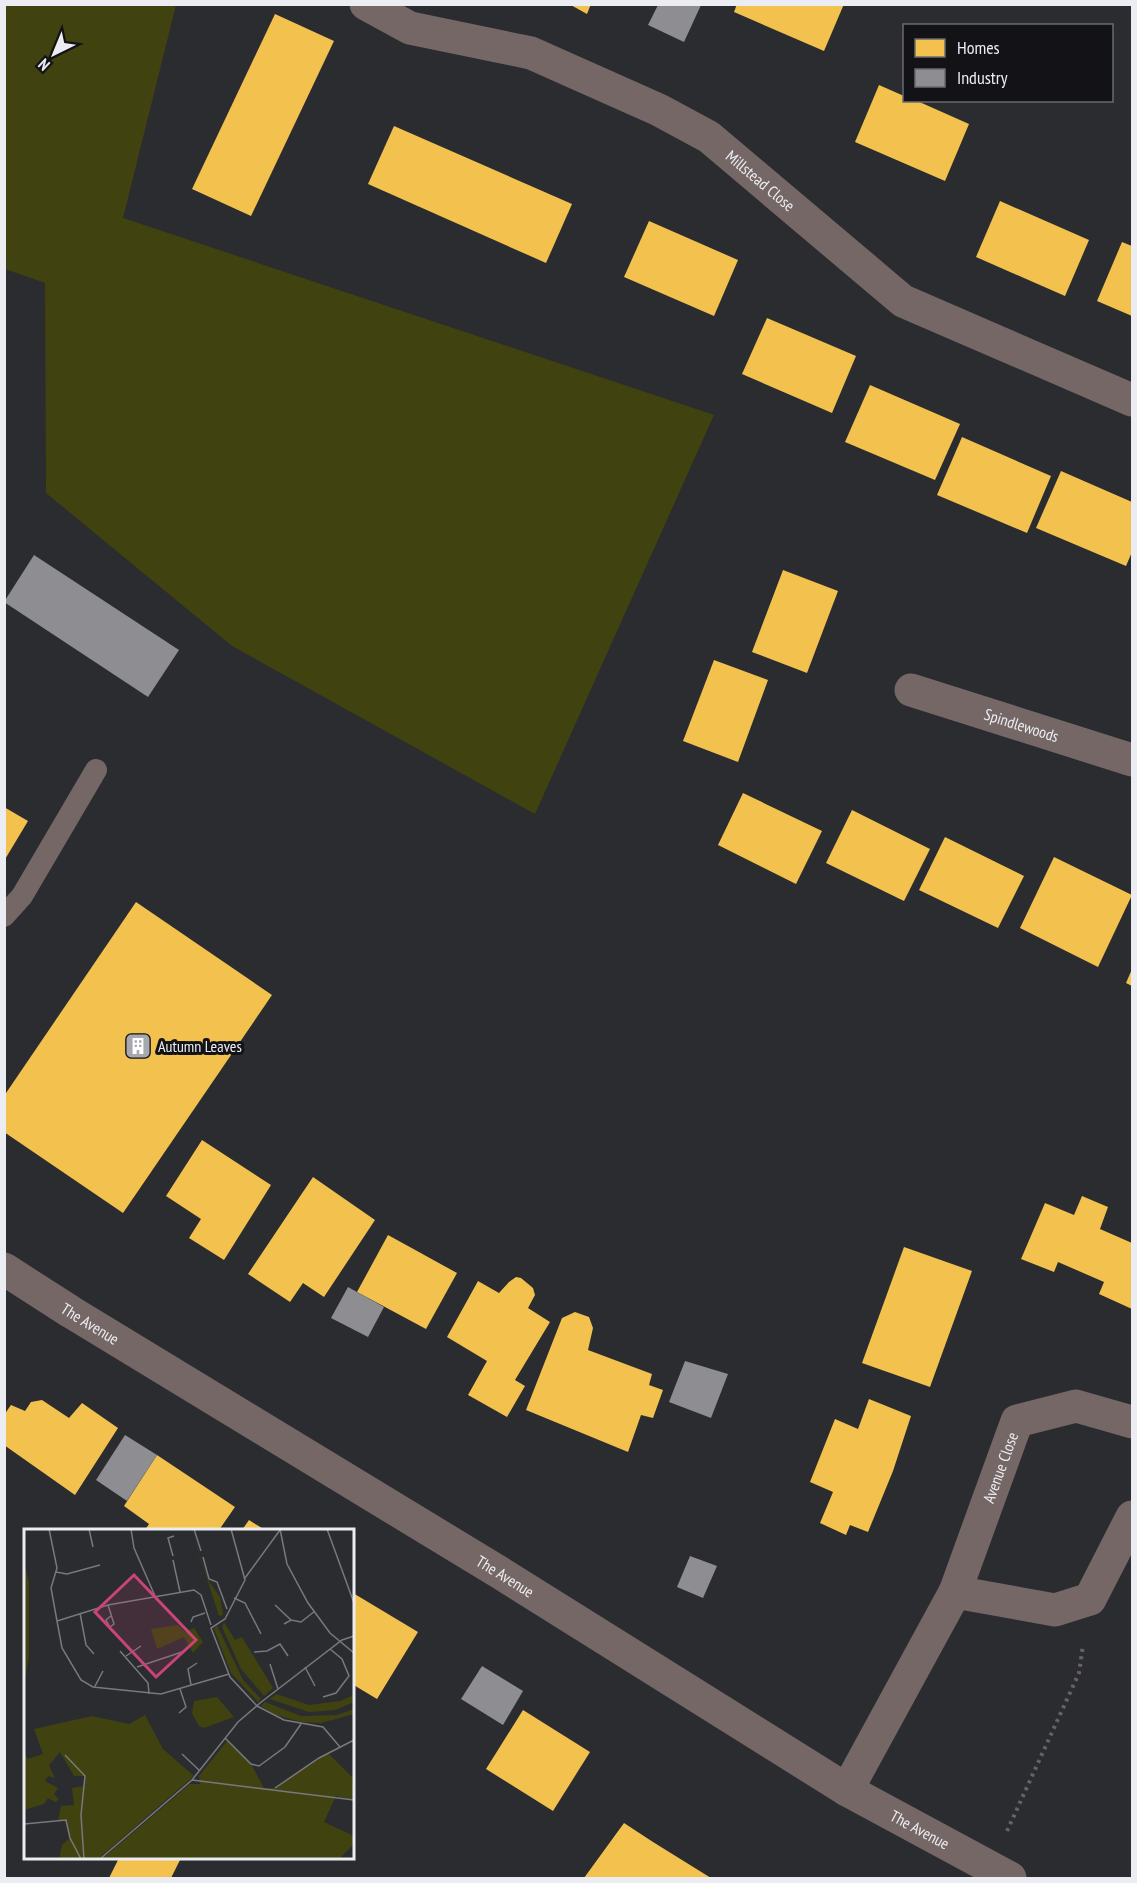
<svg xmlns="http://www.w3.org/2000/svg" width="1137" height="1883" font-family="'PT Sans Narrow',sans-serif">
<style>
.green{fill:#40420f}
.homes{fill:#f2c14e}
.industry{fill:#8d8d92}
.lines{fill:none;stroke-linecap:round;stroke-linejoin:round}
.path{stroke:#686263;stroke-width:4;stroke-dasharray:3 4.5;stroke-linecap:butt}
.lane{stroke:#756766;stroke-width:22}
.street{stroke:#756766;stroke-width:33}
.labels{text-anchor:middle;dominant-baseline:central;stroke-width:6;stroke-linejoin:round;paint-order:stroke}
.street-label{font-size:16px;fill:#ecedf2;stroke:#131317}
.poi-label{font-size:16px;fill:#ecedf2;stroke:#131317;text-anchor:start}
.inset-road{fill:none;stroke:#78797e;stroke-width:1.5}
.view{fill:#ca4379;fill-opacity:0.15;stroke:#ca4379;stroke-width:3}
.inset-edge{fill:none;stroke:#ecedf2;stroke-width:3}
</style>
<rect width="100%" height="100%" fill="#2b2c30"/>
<!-- green -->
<polygon class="green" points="5,4 176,5 123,218 714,415 535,814 232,646 46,493 45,283 5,269"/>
<!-- homes -->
<g class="homes">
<polygon points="569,4 591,4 587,14"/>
<polygon points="737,4 844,4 824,51 734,12"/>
<polygon points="275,14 334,41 251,216 192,189"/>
<polygon points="879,85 904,96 904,100 915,100 969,124 945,181 855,142"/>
<polygon points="394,126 572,204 546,263 368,184"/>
<polygon points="1000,201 1089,240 1065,296 976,257"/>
<polygon points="649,221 738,260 714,316 624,277"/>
<polygon points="1122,242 1132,246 1132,316 1097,301"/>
<polygon points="767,318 856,356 832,413 742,374"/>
<polygon points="870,385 960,424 935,480 845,442"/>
<polygon points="962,437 1051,476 1027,533 937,495"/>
<polygon points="1061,471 1132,502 1132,552 1126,566 1036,528"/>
<polygon points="783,570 838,591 807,673 752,652"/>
<polygon points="714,660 768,680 738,762 683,741"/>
<polygon points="743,793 822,831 796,884 718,845"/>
<polygon points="4,807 28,821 4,861"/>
<polygon points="852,810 930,849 904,901 826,863"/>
<polygon points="945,837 1024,876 998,928 919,890"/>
<polygon points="1054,857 1132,895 1098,967 1020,928"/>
<polygon points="136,902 272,995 123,1213 4,1132 4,1096"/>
<polygon points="1132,969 1132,986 1126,983"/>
<polygon points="202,1140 271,1185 224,1260 189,1238 201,1219 166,1196"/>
<polygon points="313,1177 375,1220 324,1297 303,1283 290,1302 248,1274"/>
<polygon points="1082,1196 1108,1207 1100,1229 1132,1243 1132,1309 1099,1294 1104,1282 1058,1262 1054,1272 1021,1259 1045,1203 1074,1215"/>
<polygon points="388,1235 457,1273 426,1329 357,1292"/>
<polygon points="904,1247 972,1271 930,1387 862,1363"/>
<polygon points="516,1277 521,1278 533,1288 535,1295 528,1308 550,1322 515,1380 525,1386 507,1417 468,1395 487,1361 447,1337 478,1281 499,1293 509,1282"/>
<polygon points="575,1312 589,1317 593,1328 588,1350 652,1374 649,1385 663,1390 653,1418 641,1415 628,1452 526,1410 562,1318"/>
<polygon points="869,1399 911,1416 893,1471 868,1532 850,1525 846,1535 820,1523 833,1492 810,1482 835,1419 858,1429"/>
<polygon points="42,1400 69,1418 82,1403 118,1428 75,1495 4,1445 4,1415 11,1405 25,1411 31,1402"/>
<polygon points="157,1455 235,1507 219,1530 145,1530 149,1524 124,1506"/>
<polygon points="249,1520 265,1530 242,1530"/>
<polygon points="353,1593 418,1632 377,1699 352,1684"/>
<polygon points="523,1710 590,1752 553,1811 486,1769"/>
<polygon points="624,1823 653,1842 711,1878 584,1878"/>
<polygon points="119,1858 181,1858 171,1878 109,1878"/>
</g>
<!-- industry -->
<g class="industry">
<polygon points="658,5 701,5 684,42 648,25"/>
<polygon points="34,555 179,650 148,697 4,602"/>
<polygon points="348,1287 384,1307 368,1337 331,1318"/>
<polygon points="685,1361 728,1374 711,1418 669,1402"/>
<polygon points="125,1435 157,1455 127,1501 96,1480"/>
<polygon points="690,1556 717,1566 703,1598 677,1587"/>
<polygon points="482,1666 523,1691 503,1725 461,1699"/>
</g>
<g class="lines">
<!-- path -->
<polyline class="path" points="1007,1831 1079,1673 1083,1645"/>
<!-- lane -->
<polyline class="lane" points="4,916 22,896 96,770"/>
<!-- street -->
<g class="street">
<path id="s1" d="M366 4 410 28 531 53 659 110 709 137 903 301 1132 400"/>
<path id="s2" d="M911 690 1132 760"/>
<path id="s3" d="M4 1269 71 1312 502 1574 847 1790 1010 1878"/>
<polyline points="955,1592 1055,1610 1090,1599 1132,1517"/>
<path id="s4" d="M847 1790 955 1592 1017 1421 1076 1406 1132 1422"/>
</g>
</g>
<!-- icons -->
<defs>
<g id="building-square" transform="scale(1.35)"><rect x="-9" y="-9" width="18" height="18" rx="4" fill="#a8a9ae" stroke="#131317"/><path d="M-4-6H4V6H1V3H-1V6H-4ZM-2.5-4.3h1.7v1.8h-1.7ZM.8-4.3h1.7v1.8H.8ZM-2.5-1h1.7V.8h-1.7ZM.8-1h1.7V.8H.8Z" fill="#fff"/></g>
</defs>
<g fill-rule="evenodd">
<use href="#building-square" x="138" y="1046"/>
</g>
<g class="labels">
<!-- street labels -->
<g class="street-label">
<text stroke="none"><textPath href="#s1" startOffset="438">Millstead Close</textPath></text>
<text stroke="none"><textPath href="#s2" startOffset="116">Spindlewoods</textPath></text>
<text stroke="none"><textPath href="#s3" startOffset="102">The Avenue</textPath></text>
<text stroke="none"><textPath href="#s4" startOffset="358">Avenue Close</textPath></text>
<text stroke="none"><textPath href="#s3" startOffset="588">The Avenue</textPath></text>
<text stroke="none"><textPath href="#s3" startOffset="1074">The Avenue</textPath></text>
</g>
<!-- poi labels -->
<g class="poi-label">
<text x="158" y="1046">Autumn Leaves</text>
</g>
</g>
<!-- overview -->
<g transform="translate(24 1529)">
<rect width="330" height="330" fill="#2b2c30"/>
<path d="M167 0 184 51 196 68 199 86 195 87ZM0 33 5 53V129L0 154ZM200 93 211 111 218 108 249 159 240 167 217 140 198 98ZM154 96 161 103 170 99 179 113 169 124 160 108 133 120 127 100ZM193 96 219 151 237 170 234 173 207 144 190 100ZM252 165 285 176 316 172 330 166V173L311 181 285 183 246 170ZM193 168 210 188 180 199 175 197 168 184 170 172ZM241 173 277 187 313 186 330 180V185L297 194 278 193 252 186 237 177ZM121 186 139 220 170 247 74 330H35L38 316 46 309 43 293 34 291 37 277 50 276 48 259 60 257 61 247H50L36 223 25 236 31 249 24 247 21 252 34 259 30 265 35 271 31 273 24 269 20 275 0 281V224L4 230 19 225 10 200 68 187 105 195ZM203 212 227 235 240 259H251L304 224 330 250V271L312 267 300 293 330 307V315L315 330H78L166 255H176L175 247Z" fill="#40420f"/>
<path class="inset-road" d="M25 0 33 39 27 59 33 92M65 0 69 18M107 0 110 19 131 67M170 0 177 22M207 0 221 51 201 90 187 99 206 148 233 177M256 0 263 35 284 74 306 104 330 124M303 0 330 74M149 27 144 9 150 7M179 28 185 50 193 53 203 80M149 31 156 63M32 43 43 45 76 36M221 49 256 1M210 69 221 74 237 105M84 76 90 95 86 98 82 91 87 87M251 76 267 91M56 84 62 116 70 125M167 93 169 88 181 84M260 95 267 91 277 93 291 82M187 96 177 66 170 61 84 76 33 92 38 119 57 151 69 158 137 165 205 145M96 122 124 154 125 165M230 123 243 122 256 115 264 127M102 127 117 117M246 135 254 160M113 138 161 122M281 138 291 157M167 156 164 140 173 134M70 159 79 142M299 168 312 164 325 147 318 130 306 120M233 177 260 191 299 198 316 218M155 184 162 178 156 160M201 209 227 235 235 237 261 218 277 195M158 225 176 242M41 226 61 247 57 286 60 330M168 251 330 271M251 259 295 229 330 211M0 295 42 291 46 309 57 330M76 330 168 251 214 193 236 174 318 111 330 107"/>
<path class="view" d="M110 46 172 111 132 148 71 83Z"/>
<rect width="330" height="330" class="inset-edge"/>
</g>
<!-- border -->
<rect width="1137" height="1883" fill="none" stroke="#ecedf2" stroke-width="12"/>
<!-- legend -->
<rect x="903" y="24" width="210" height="78" fill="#131317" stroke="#6a6a6f" stroke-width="1.5"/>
<rect x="915" y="39" width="30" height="18" fill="#f2c14e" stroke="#6a6a6f" stroke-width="1.5"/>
<text x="957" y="54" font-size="18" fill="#ecedf2">Homes</text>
<rect x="915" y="69" width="30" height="18" fill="#8d8d92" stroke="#6a6a6f" stroke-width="1.5"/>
<text x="957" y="84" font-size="18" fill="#ecedf2">Industry</text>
<!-- north arrow -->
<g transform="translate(54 54) rotate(223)" stroke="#131317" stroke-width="4.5" paint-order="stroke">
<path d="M0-4.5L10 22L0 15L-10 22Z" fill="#ecedf2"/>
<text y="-9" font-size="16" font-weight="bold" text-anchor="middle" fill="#ecedf2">N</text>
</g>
</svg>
